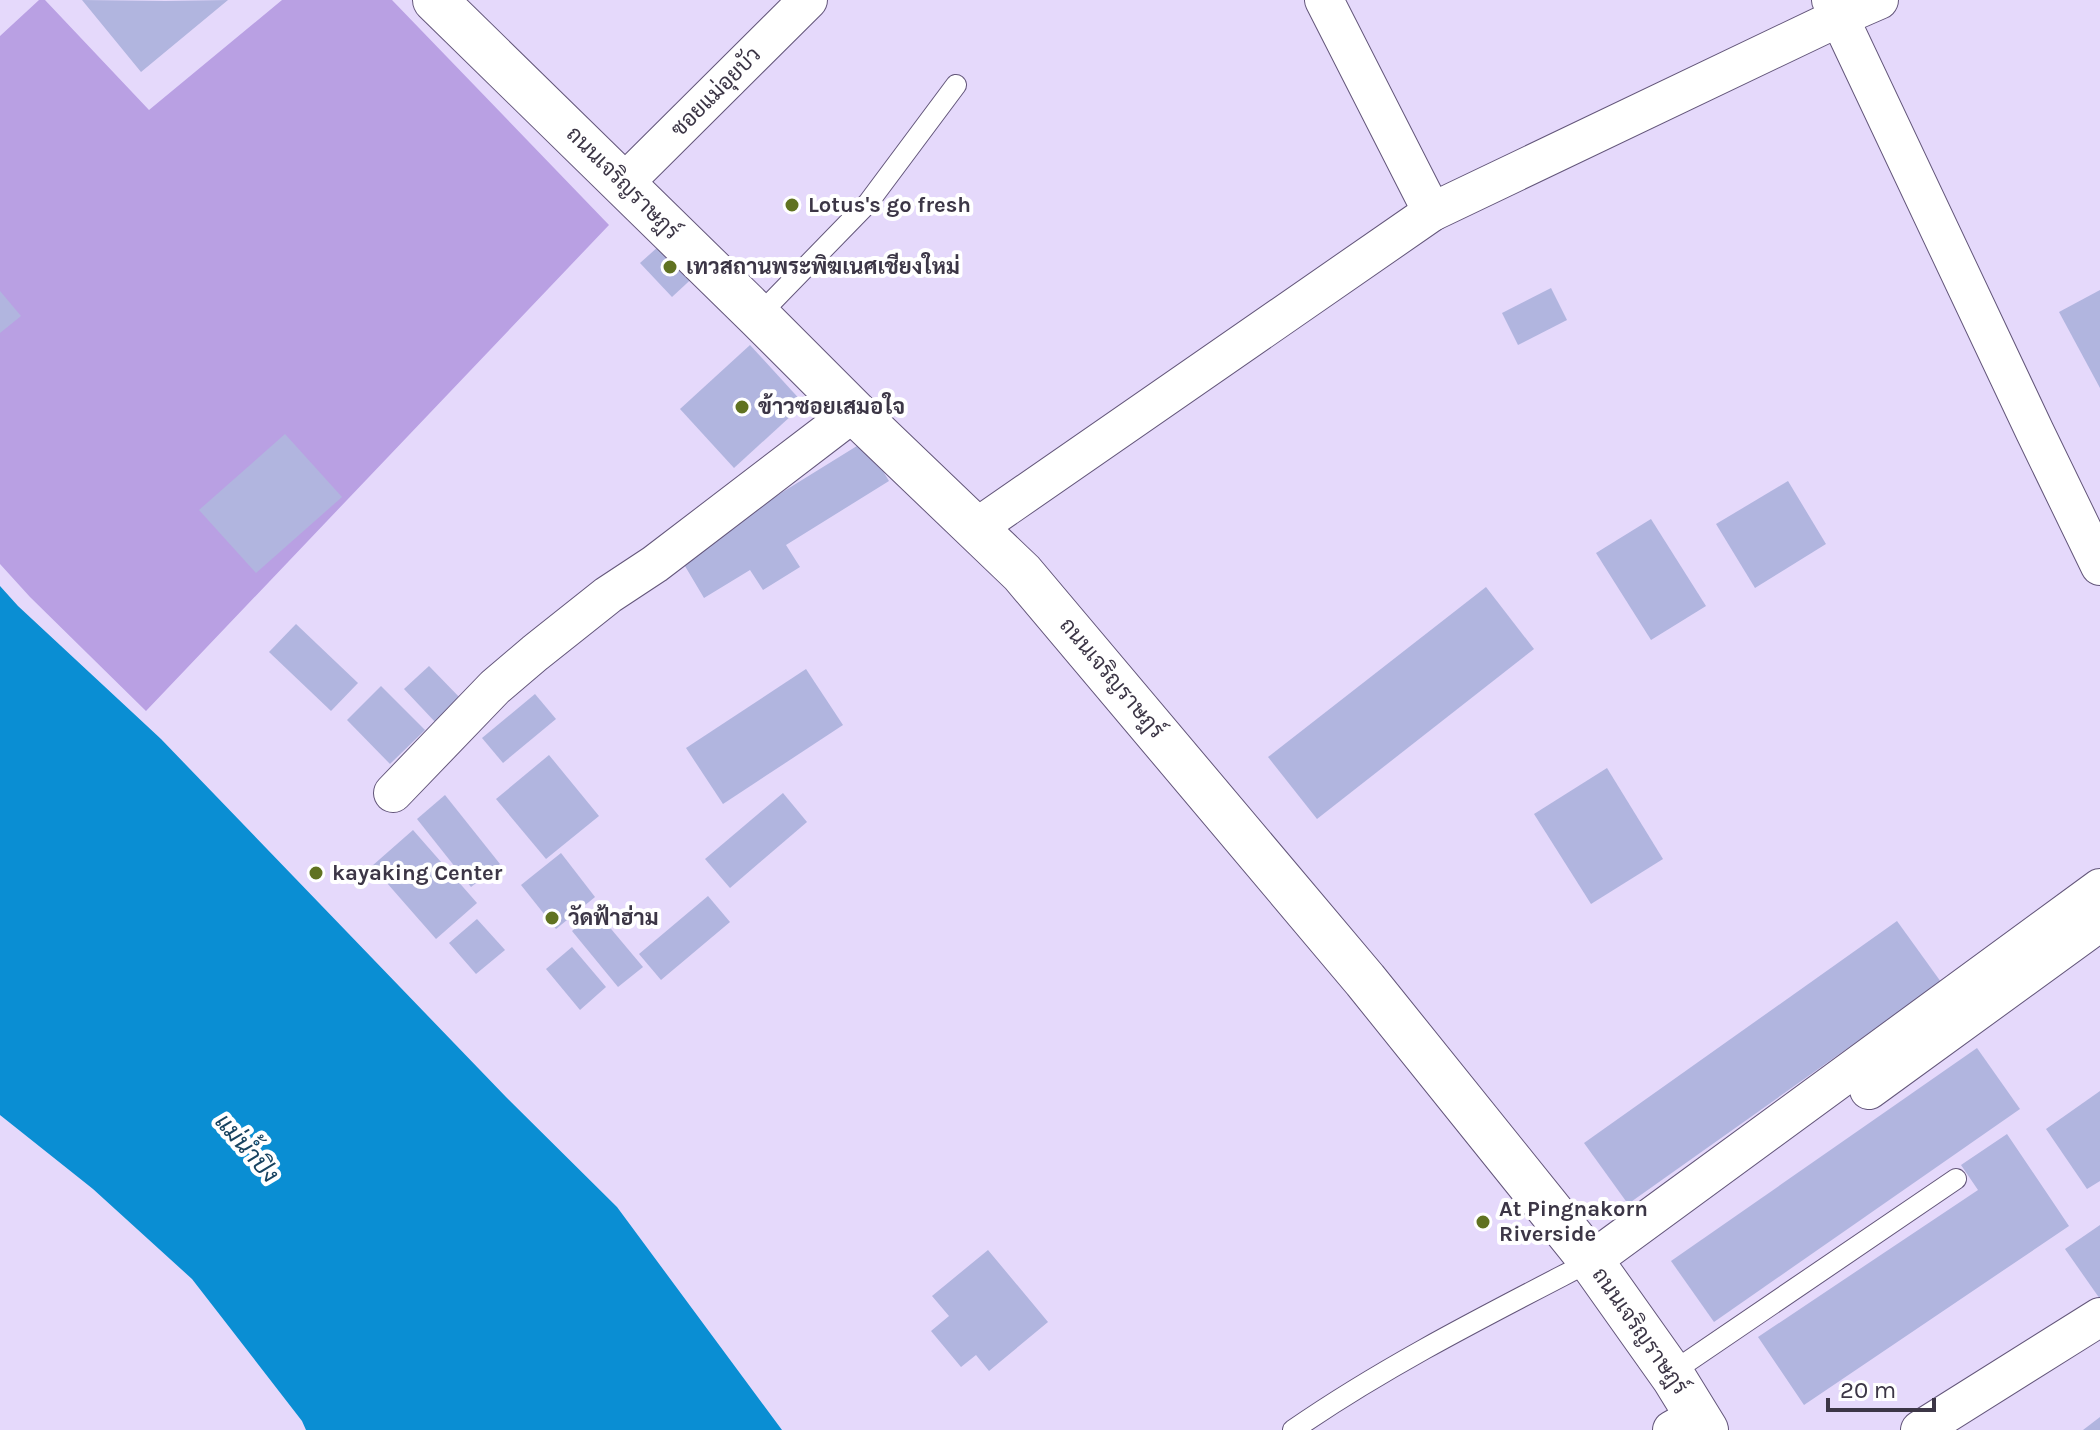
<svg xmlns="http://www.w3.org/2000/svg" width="2100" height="1430" font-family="Karla,Sarabun,sans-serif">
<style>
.green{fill:#b9a0e3}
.water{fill:#0a8ed3}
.building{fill:#b1b5df}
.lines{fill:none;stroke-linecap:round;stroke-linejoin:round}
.service-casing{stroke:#63567a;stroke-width:22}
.minor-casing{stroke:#63567a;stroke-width:40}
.secondary-casing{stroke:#63567a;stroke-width:46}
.service{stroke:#fff;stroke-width:20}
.minor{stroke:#fff;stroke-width:38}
.secondary{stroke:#fff;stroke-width:44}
.poi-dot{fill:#607221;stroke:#fff;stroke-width:3}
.labels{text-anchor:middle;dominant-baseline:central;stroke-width:8;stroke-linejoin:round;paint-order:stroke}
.street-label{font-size:22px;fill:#3c3646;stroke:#fff}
.poi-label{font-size:22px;font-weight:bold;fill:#3c3646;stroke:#fff;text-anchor:start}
.water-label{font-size:24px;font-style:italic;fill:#174360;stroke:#fff}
</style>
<rect width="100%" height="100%" fill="#e5d9fb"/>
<!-- green -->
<polygon class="green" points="39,0 45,0 149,110 282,0 392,0 609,225 146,711 30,597 0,564 0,36"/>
<!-- water -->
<polygon class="water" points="0,586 18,606 161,739 506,1097 617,1207 782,1430 306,1430 302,1421 192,1279 93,1189 0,1115"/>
<!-- building -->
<g class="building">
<polygon points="82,0 166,1 228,0 141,72"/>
<polygon points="668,238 700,271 672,297 640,263"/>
<polygon points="1551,288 1567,320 1518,345 1502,313"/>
<polygon points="2100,290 2100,388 2059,312"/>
<polygon points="0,291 21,316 0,333"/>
<polygon points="750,345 804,404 734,468 680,409"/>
<polygon points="285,434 342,497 256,573 199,510"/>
<polygon points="865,441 889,481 786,545 800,567 763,590 750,570 704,598 679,556"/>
<polygon points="1788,481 1826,544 1755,588 1716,524"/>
<polygon points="1651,519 1706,606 1651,640 1596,553"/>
<polygon points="1486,587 1534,649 1317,819 1268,757"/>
<polygon points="296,624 358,683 331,711 269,652"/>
<polygon points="429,666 463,701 437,724 404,689"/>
<polygon points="806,669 843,725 723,804 686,748"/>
<polygon points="381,686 425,730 390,764 347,720"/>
<polygon points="535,694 556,719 503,763 482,738"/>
<polygon points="549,755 599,816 546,859 496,799"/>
<polygon points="1607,768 1663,859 1591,904 1534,814"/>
<polygon points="783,793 807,822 730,888 705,859"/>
<polygon points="445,795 500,864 471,887 417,819"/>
<polygon points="413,830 477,903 436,939 372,866"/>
<polygon points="561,853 595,897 556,929 521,885"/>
<polygon points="708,896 730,922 661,980 639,954"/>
<polygon points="596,911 643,967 618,987 572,931"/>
<polygon points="477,919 505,950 476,974 449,943"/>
<polygon points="1897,921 1941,982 1628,1204 1584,1143"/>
<polygon points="572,947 606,987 580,1010 546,969"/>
<polygon points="1977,1048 2020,1109 1714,1322 1671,1261"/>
<polygon points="2100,1091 2100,1181 2087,1189 2046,1129"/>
<polygon points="2007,1134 2069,1226 1804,1405 1758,1337 1978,1190 1961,1165"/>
<polygon points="2100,1225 2100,1299 2065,1249"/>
<polygon points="988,1250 1048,1322 989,1371 976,1355 961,1367 931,1331 949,1316 932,1296"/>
<polygon points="2100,1417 2100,1430 2083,1430"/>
</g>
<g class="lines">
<!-- service casing -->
<g class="service-casing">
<g id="service">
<polyline points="758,316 868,203 956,85"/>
<polyline points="1671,1373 1956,1179"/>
<path d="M1293 1430C1387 1365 1489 1314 1591 1261"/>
</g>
</g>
<!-- minor casing -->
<g class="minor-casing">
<g id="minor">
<polyline points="1324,0 1432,212"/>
<polyline points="1831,0 2035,432 2100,566"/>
<polyline points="624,183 808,0"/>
<polyline points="976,528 1432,212 1840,17 1879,0"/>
<polyline points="393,793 495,687 535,653 608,595 655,564 854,412"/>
<polyline points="1869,1090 2100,922"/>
<polyline points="1591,1261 2100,888"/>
<polyline points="1672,1430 1697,1416"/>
<polyline points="1920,1430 2100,1317"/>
</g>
</g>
<!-- secondary casing -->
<g class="secondary-casing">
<polyline id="secondary" points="435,0 758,316 854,412 1022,573 1365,980 1591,1261 1674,1378 1706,1430"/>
</g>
<!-- service -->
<use href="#service" class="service"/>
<!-- minor -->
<use href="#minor" class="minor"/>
<!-- secondary -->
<use href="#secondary" class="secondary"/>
</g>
<!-- markers -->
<g class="poi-dot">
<circle cx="792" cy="205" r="8"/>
<circle cx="670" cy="267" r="8"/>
<circle cx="742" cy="407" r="8"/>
<circle cx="316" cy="873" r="8"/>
<circle cx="552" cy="918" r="8"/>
<circle cx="1483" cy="1222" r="8"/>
</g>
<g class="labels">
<!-- street labels -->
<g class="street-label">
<text transform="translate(716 92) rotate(-45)">ซอยแม่อุยบัว</text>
<text transform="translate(623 183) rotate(45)">ถนนเจริญราษฎร์</text>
<text transform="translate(1112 678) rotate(50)">ถนนเจริญราษฎร์</text>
<text transform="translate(1640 1331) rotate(55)">ถนนเจริญราษฎร์</text>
</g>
<!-- poi labels -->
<g class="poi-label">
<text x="808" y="205">Lotus's go fresh</text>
<text x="686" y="267">เทวสถานพระพิฆเนศเชียงใหม่</text>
<text x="758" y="407">ข้าวซอยเสมอใจ</text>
<text x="332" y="873">kayaking Center</text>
<text x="568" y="918">วัดฟ้าฮ่าม</text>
<text x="1499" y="1209">At Pingnakorn<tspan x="1499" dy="25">Riverside</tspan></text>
</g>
<!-- water labels -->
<g class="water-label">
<text transform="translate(247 1148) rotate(49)">แม่น้ำปิง</text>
</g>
</g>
<!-- scale -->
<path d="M1828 1398v12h106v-12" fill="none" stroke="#3c3646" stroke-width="4"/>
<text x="1840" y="1398" font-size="24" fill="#3c3646" stroke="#ffffff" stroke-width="6" paint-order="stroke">20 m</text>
</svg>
